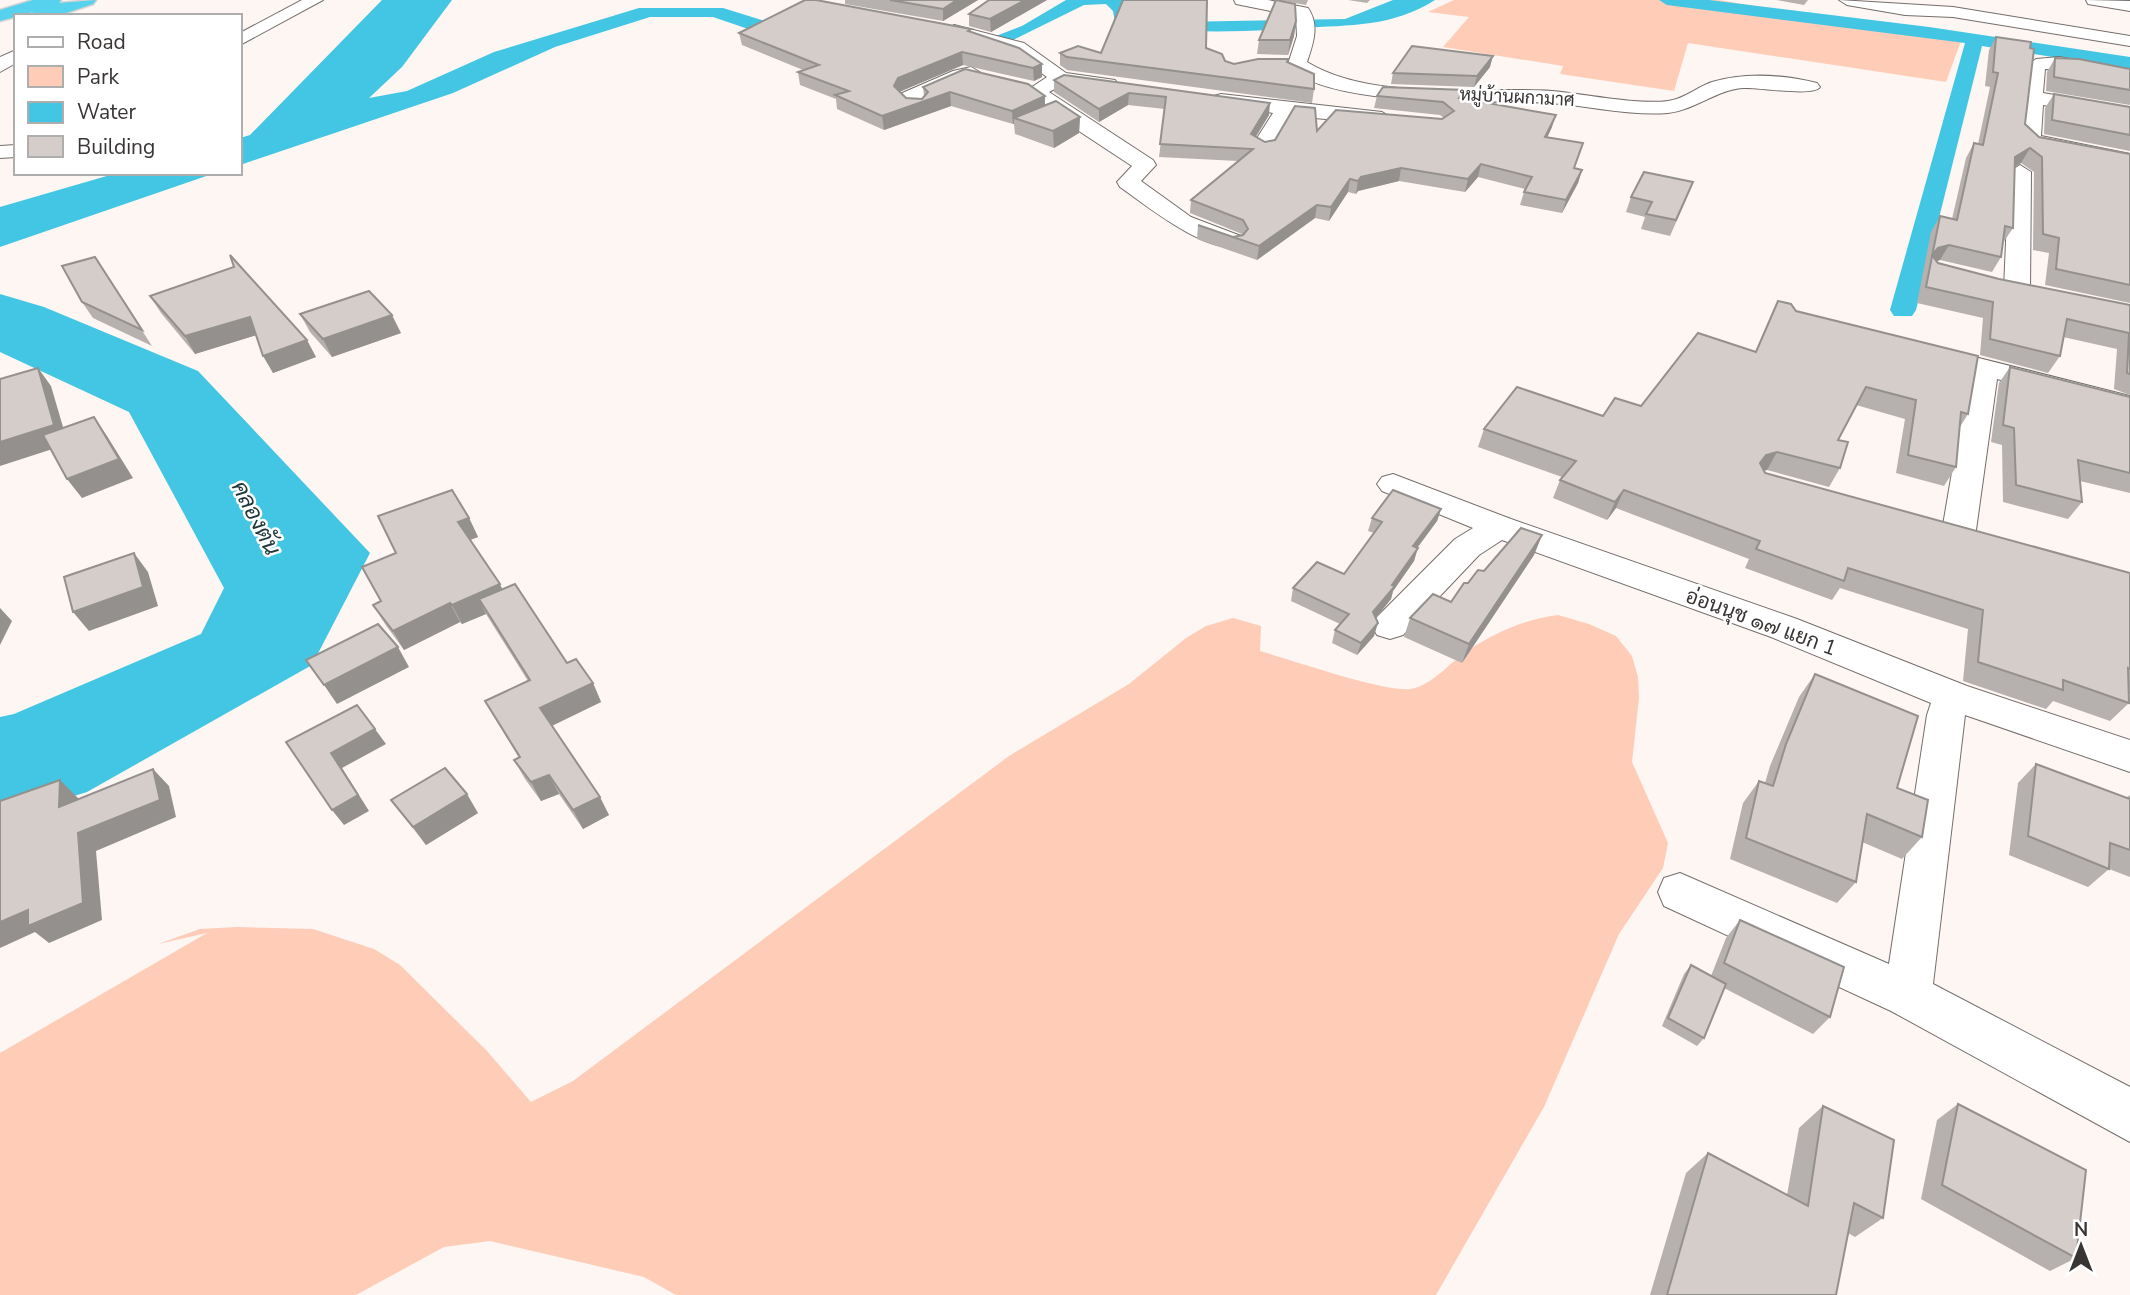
<svg xmlns="http://www.w3.org/2000/svg" width="2130" height="1295" font-family="'Nunito Sans',Sarabun,sans-serif">
<style>
.green{fill:#ffccb7}
.water{fill:#42c6e3}
.lines{fill:none;stroke-linecap:round;stroke-linejoin:round}
.canal{fill:#42c6e3;fill-rule:evenodd}
.minor-casing{stroke:#746e6b;stroke-width:2}
.motorway-casing{stroke:#d3d3d2;stroke-width:3}
.minor{fill:#fff;fill-rule:evenodd}
.motorway{fill:#56d1ee;fill-rule:evenodd}
.wall{fill:#b6b0ae}
.shaded-wall{fill:#94908d}
.building{fill:#d4cdca;stroke:#94908d;stroke-width:2}
.labels{text-anchor:middle;dominant-baseline:central;stroke-width:5;stroke-linejoin:round;paint-order:stroke}
.far-street-label{font-size:18px;fill:#383534;stroke:#fff}
.street-label{font-size:21px;fill:#383534;stroke:#fff}
.water-label{font-size:23px;font-style:italic;fill:#1f363b;stroke:#fff}
</style>
<rect width="100%" height="100%" fill="#fdf6f3"/>
<!-- green -->
<g class="green">
<polygon points="1454,0 1719,0 1961,41 1946,82 1688,43 1674,91 1560,74 1563,66 1443,47 1469,17 1428,12"/>
<path d="M1558 615 1589 624 1616 636 1632 656 1638 677 1639 698 1632 762 1668 843 1663 868 1619 934 1544 1107 1436 1295H676L644 1277 490 1241 444 1247 356 1295H0V1053L207 933 158 944 200 929 237 927 313 929 374 949 400 965 487 1051 531 1102 573 1081 1009 756 1129 684 1186 638 1206 626 1233 618 1261 626 1260 651C1289 659 1386 693 1411 689 1433 685 1451 661 1469 650 1496 632 1526 619 1558 615Z"/>
</g>
<!-- water -->
<g class="water">
<path d="M382 0H452L402 67 369 98 407 91 494 52 639 8H723L784 27 983 41 1022 26 1066 0H1126L1179 22 1345 19 1393 0H1435C1393 27 1350 25 1301 28 1235 32 1181 35 1115 22L1113 11 1106 4 1084 5 997 48 760 33 713 17H650L555 47 453 93 240 165V138L250 135Z"/>
<polygon points="117,173 215,173 0,247 0,207"/>
<polygon points="0,294 44,307 198,371 370,553 312,665 87,792 0,819 0,717 14,714 201,634 224,588 129,412 0,352"/>
</g>
<g class="lines">
<!-- canal -->
<polygon class="canal" points="1659,0 1709,0 1929,27 2130,57 2130,69 1982,46 1916,310 1912,316 1894,316 1890,310 1965,43 1667,5"/>
<!-- minor casing -->
<g class="minor-casing">
<g id="minor">
<polygon points="302,0 323,0 240,45 240,33"/>
<path d="M1234 0H1268L1308 8C1320 25 1313 44 1307 62 1373 102 1477 86 1552 91 1585 94 1636 105 1668 101 1684 99 1697 87 1712 82 1745 72 1784 75 1817 83L1820 87C1813 97 1759 87 1743 88 1716 90 1695 110 1668 113 1630 116 1589 106 1551 103 1495 99 1321 110 1288 64L1297 36 1296 16 1236 4Z"/>
<polygon points="1839,0 1953,7 2130,36 2130,46 1953,17 1905,15 1847,5"/>
<polygon points="2086,0 2130,1 2130,11 2088,4"/>
<path d="M954 25 1024 43 1066 73 1115 80 1118 84 1108 90 1064 84 1049 92 1153 160 1156 165 1141 181 1191 217 1241 236 1244 241 1241 246C1207 255 1147 206 1120 187L1117 182 1132 166 1047 110 1026 91 1047 77 1010 51 948 34 945 30Z"/>
<polygon points="16,50 16,63 0,72 0,57"/>
<polygon points="2059,57 2130,70 2130,82 2071,70 2045,69 2043,93 2130,108 2130,120 2043,105 2041,136 2130,154 2130,168 2031,149 2019,138 2027,65 2036,59"/>
<polygon points="971,67 981,73 978,77 921,99 926,106 923,110 909,110 897,98 900,94 953,71"/>
<polygon points="1221,94 1382,112 1392,118 1382,124 1292,116 1271,151 1263,152 1252,146 1273,113 1214,104 1211,100 1214,96"/>
<polygon points="16,145 16,157 0,158 0,146"/>
<polygon points="2020,165 2031,172 2030,289 2026,294 2008,294 2004,289 2009,172"/>
<polygon points="1927,345 2130,396 2130,414 1997,379 1975,537 1970,545 1958,548 1946,545 1941,537 1969,372 1917,359 1913,353 1917,347"/>
<polygon points="1393,474 1511,519 1797,619 1967,686 2130,740 2130,772 1965,715 1933,984 2130,1087 2130,1142 1891,1011 1664,906 1658,892 1664,878 1680,873 1889,964 1927,715 1931,703 1771,637 1502,540 1479,555 1403,635 1390,639 1377,635 1372,626 1377,617 1455,539 1473,528 1382,491 1377,484 1382,477"/>
</g>
</g>
<!-- motorway casing -->
<g class="motorway-casing">
<polygon id="motorway" points="33,0 61,0 59,3 96,0 93,4 57,16 29,16 33,12 0,21 0,10"/>
</g>
<!-- minor -->
<use href="#minor" class="minor"/>
<!-- motorway -->
<use href="#motorway" class="motorway"/>
</g>
<!-- wall -->
<g class="wall">
<polygon points="845,0 978,0 943,21 845,4"/>
<polygon points="1047,0 991,32 969,26 969,14"/>
<polygon points="1278,0 1308,0 1306,5"/>
<polygon points="1348,0 1370,0 1367,3"/>
<polygon points="1777,0 1808,0 1804,5"/>
<polygon points="1296,21 1294,36 1288,55 1257,54 1259,40"/>
<polygon points="971,32 1019,48 1042,77 1034,81 963,65 899,92 906,98 922,99 924,96 923,87 1045,96 1045,105 1080,117 1079,133 1054,148 1015,134 1014,124 1013,124 951,106 884,130 837,109 836,99 800,85 798,72 803,70 742,45 739,33"/>
<polygon points="1996,37 2025,124 2039,137 2130,154 2130,303 2045,285 2049,253 2033,250 2034,172 2021,163 2015,167 2013,228 2003,243 2001,257 1992,272 1940,260 1937,261 1938,263 1999,279 2130,305 2130,395 2114,389 2117,349 2063,337 2060,356 2048,373 1980,355 1983,318 1917,303 1931,232 1940,216 1952,219 1966,158 1974,143 1978,144 1990,87 1985,86 1989,50"/>
<polygon points="1206,48 1225,61 1234,64 1287,62 1314,89 1312,103 1067,70 1060,65 1060,53 1101,53"/>
<polygon points="2055,58 2130,69 2130,105 2046,91 2047,72"/>
<polygon points="1490,67 1474,87 1391,84 1393,73"/>
<polygon points="1064,75 1269,115 1256,137 1265,142 1317,131 1442,119 1444,118 1440,115 1374,108 1377,96 1464,98 1552,127 1547,137 1575,168 1582,170 1578,183 1562,213 1520,205 1525,189 1478,177 1465,192 1399,181 1358,191 1356,194 1348,192 1329,221 1315,218 1257,260 1197,239 1198,225 1233,237 1243,235 1242,234 1190,213 1191,200 1238,161 1159,157 1165,109 1128,105 1099,122 1054,92 1054,80"/>
<polygon points="2054,94 2130,107 2130,151 2044,134 2045,108"/>
<polygon points="1631,197 1687,197 1670,236 1641,229 1645,217 1626,212"/>
<polygon points="95,257 152,346 93,318 82,302"/>
<polygon points="150,296 316,357 273,373 256,335 195,354 161,313"/>
<polygon points="1778,301 1968,414 1960,427 1956,467 1944,486 1896,473 1905,419 1856,405 1838,440 1840,468 1829,487 1767,470 1764,471 1765,473 2130,573 2130,694 2128,693 2129,703 2110,721 2053,701 2046,709 1963,681 1968,629 1840,588 1832,600 1745,568 1749,559 1616,508 1607,520 1553,498 1560,480 1562,477 1478,447 1484,429 1603,416 1641,406 1755,352"/>
<polygon points="300,314 401,333 332,357 310,332"/>
<polygon points="2010,367 2130,397 2130,493 2080,481 2082,502 2068,519 2003,502 2002,445 1991,442 1999,383"/>
<polygon points="1441,509 1437,521 1417,548 1414,561 1393,591 1391,599 1376,618 1374,636 1357,655 1332,643 1335,630 1340,624 1291,601 1293,588 1344,574 1374,533 1368,531 1372,518"/>
<polygon points="469,518 478,537 470,540 502,589 567,663 593,683 601,702 552,726 609,815 583,829 559,794 541,801 525,779 514,760 519,758 485,701 528,681 486,614 462,624 460,622 404,650 385,624 373,605 381,601 396,553"/>
<polygon points="1542,535 1534,555 1462,663 1404,637 1410,618 1451,602 1468,583 1484,571"/>
<polygon points="1815,674 1897,788 1922,837 1902,859 1862,842 1856,882 1837,903 1730,859 1743,803 1759,781 1765,783 1770,766 1799,697"/>
<polygon points="2036,764 2126,798 2130,795 2130,877 2109,869 2088,887 2009,855 2018,783"/>
<polygon points="391,800 478,813 426,845"/>
<polygon points="1740,920 1830,1017 1813,1034 1724,988 1704,1038 1697,1046 1662,1026 1684,974 1691,965 1711,976 1726,938"/>
<polygon points="1958,1104 2076,1258 2050,1271 1921,1199 1937,1120"/>
<polygon points="1823,1106 1883,1218 1855,1237 1848,1233 1836,1295 1650,1295 1686,1173 1708,1153 1787,1195 1799,1128"/>
</g>
<!-- shaded-wall -->
<g class="shaded-wall">
<polygon points="957,0 978,0 943,21 943,9"/>
<polygon points="1025,0 1047,0 991,32 990,19"/>
<polygon points="1296,21 1294,36 1288,55 1290,40"/>
<polygon points="962,52 963,65 899,92 894,86 898,78"/>
<polygon points="1493,56 1490,67 1474,87 1477,76"/>
<polygon points="1042,64 1042,77 1034,81 1033,68"/>
<polygon points="950,92 951,106 884,130 882,116"/>
<polygon points="1129,93 1128,105 1099,122 1099,109"/>
<polygon points="1045,96 1045,109 1014,118 1014,124 1013,124 1012,111"/>
<polygon points="1270,103 1269,115 1249,147 1251,134"/>
<polygon points="1556,115 1552,127 1542,149 1545,137"/>
<polygon points="1080,117 1079,133 1054,148 1053,131"/>
<polygon points="2030,148 2021,163 2006,172 2015,157"/>
<polygon points="1481,164 1478,177 1465,192 1468,179"/>
<polygon points="1401,168 1399,181 1358,191 1356,194 1358,181 1361,177"/>
<polygon points="1582,170 1578,183 1562,213 1566,200"/>
<polygon points="1350,179 1348,192 1329,221 1331,207"/>
<polygon points="1317,205 1315,218 1257,260 1259,246"/>
<polygon points="1949,245 1940,260 1931,263 1932,256 1938,248"/>
<polygon points="392,315 401,333 332,357 323,339"/>
<polygon points="250,317 260,334 195,354 185,336"/>
<polygon points="307,340 316,357 273,373 263,356"/>
<polygon points="38,368 51,386 68,444 0,466 0,442"/>
<polygon points="94,417 107,436 133,478 82,498 67,479"/>
<polygon points="1777,452 1767,470 1756,473 1760,463 1766,455"/>
<polygon points="1624,490 1616,508 1607,520 1615,502"/>
<polygon points="1441,509 1437,521 1409,559 1413,546"/>
<polygon points="469,518 478,537 467,541 458,522"/>
<polygon points="1542,535 1534,555 1462,663 1469,644"/>
<polygon points="1418,548 1414,561 1393,591 1391,599 1370,625 1373,612"/>
<polygon points="134,553 148,572 158,606 89,631 73,612"/>
<polygon points="500,584 509,604 479,599 486,614 462,624 452,605"/>
<polygon points="450,603 460,622 404,650 393,631"/>
<polygon points="0,608 12,621 0,645"/>
<polygon points="1378,623 1374,636 1357,655 1361,643"/>
<polygon points="398,647 409,667 337,704 324,685"/>
<polygon points="593,683 601,702 549,727 540,708"/>
<polygon points="375,729 386,744 342,768 369,811 344,825 332,810 331,753"/>
<polygon points="153,769 169,786 176,817 96,851 102,920 49,943 35,932 0,948 0,922 78,833"/>
<polygon points="549,775 559,794 541,801 531,782"/>
<polygon points="60,780 78,798 77,824 59,807"/>
<polygon points="467,794 478,813 426,845 413,827"/>
<polygon points="600,797 609,815 583,829 573,810"/>
</g>
<!-- building -->
<g class="building">
<polygon points="805,0 816,0 971,29 968,31 1019,48 1042,64 1033,68 962,52 898,78 894,86 906,98 922,99 928,92 923,87 965,69 1028,84 1045,96 1012,111 950,92 882,116 835,95 849,91 798,72 819,65 739,33"/>
<polygon points="890,0 957,0 943,9"/>
<polygon points="989,0 1025,0 990,19 969,14"/>
<polygon points="1123,0 1207,0 1206,48 1222,54 1225,61 1234,64 1258,59 1288,59 1287,62 1314,74 1314,89 1067,57 1060,53 1078,46 1101,53"/>
<polygon points="1276,0 1295,4 1296,21 1290,40 1259,40"/>
<polygon points="1996,37 2031,42 2030,48 2034,49 2025,124 2039,137 2130,154 2130,285 2056,269 2059,238 2043,234 2042,157 2030,148 2015,157 2013,228 2005,226 2001,257 1949,245 1938,248 1932,255 1938,263 1999,279 2130,305 2130,374 2127,373 2129,333 2067,319 2060,356 1990,339 1993,302 1926,287 1940,216 1957,220 1974,143 1983,145 1998,73 1993,72"/>
<polygon points="1412,46 1493,56 1477,76 1393,73"/>
<polygon points="2055,58 2079,59 2130,69 2130,90 2054,77"/>
<polygon points="1064,75 1270,103 1251,134 1265,142 1275,140 1295,106 1315,108 1317,131 1336,110 1442,119 1454,111 1443,102 1377,96 1383,87 1465,90 1459,98 1556,115 1545,137 1583,143 1574,168 1582,170 1566,200 1524,192 1532,177 1481,164 1468,179 1401,168 1361,177 1358,181 1350,179 1331,207 1317,205 1259,246 1198,225 1233,237 1243,235 1248,229 1243,220 1191,200 1253,149 1160,144 1166,97 1129,93 1099,109 1054,80"/>
<polygon points="2054,94 2130,107 2130,135 2052,120"/>
<polygon points="1056,101 1080,117 1053,131 1014,118"/>
<polygon points="1644,172 1693,182 1676,220 1646,214 1652,202 1631,197"/>
<polygon points="230,255 307,340 263,356 250,317 185,336 150,296 234,267"/>
<polygon points="95,257 142,330 82,302 62,266"/>
<polygon points="369,291 392,315 323,339 300,314"/>
<polygon points="1778,301 1791,304 1796,311 1978,356 1968,414 1961,412 1956,467 1908,455 1916,400 1866,387 1838,440 1848,442 1840,468 1777,452 1766,455 1760,463 1765,473 2130,573 2130,669 2128,668 2129,703 2063,680 2063,690 1978,662 1983,610 1848,568 1844,581 1756,549 1760,541 1624,490 1615,502 1560,480 1576,461 1484,429 1517,387 1603,416 1615,398 1641,406 1698,333 1756,352"/>
<polygon points="2010,367 2130,397 2130,473 2078,460 2082,502 2016,485 2014,428 2003,425"/>
<polygon points="38,368 54,425 0,442 0,379"/>
<polygon points="94,417 119,459 67,479 43,435"/>
<polygon points="452,490 469,518 458,522 500,584 452,605 450,603 393,631 373,605 381,601 362,567 396,553 378,516"/>
<polygon points="1393,490 1441,509 1413,546 1418,548 1392,585 1395,586 1373,612 1378,623 1361,643 1335,630 1349,614 1293,588 1317,562 1344,574 1382,522 1372,518"/>
<polygon points="1521,528 1542,535 1469,644 1410,618 1433,594 1451,602 1464,583 1468,583 1478,570 1484,571"/>
<polygon points="134,553 143,587 73,612 64,577"/>
<polygon points="515,584 567,663 576,659 593,683 540,708 600,797 573,810 549,775 531,782 514,760 520,757 485,701 530,680 479,599"/>
<polygon points="378,624 398,647 324,685 306,660"/>
<polygon points="1815,674 1918,716 1897,788 1928,800 1922,837 1867,814 1856,882 1746,838 1759,781 1773,786 1786,744"/>
<polygon points="357,705 375,729 331,753 358,795 332,810 286,742"/>
<polygon points="2036,764 2130,799 2130,850 2110,843 2109,869 2028,836"/>
<polygon points="445,768 467,794 413,827 391,800"/>
<polygon points="153,769 160,800 78,833 83,903 28,926 28,910 0,922 0,801 60,780 59,807"/>
<polygon points="1740,920 1844,967 1830,1017 1724,963"/>
<polygon points="1691,965 1726,984 1704,1038 1668,1018"/>
<polygon points="1958,1104 2086,1170 2076,1258 1942,1185"/>
<polygon points="1823,1106 1894,1140 1883,1218 1854,1203 1836,1295 1667,1295 1708,1153 1808,1206"/>
</g>
<g class="labels">
<!-- far-street labels -->
<g class="far-street-label">
<text transform="translate(1517 97) rotate(3)">หมู่บ้านผกามาศ</text>
</g>
<!-- street labels -->
<g class="street-label">
<text transform="translate(1761 622) rotate(20)">อ่อนนุช ๑๗ แยก 1</text>
</g>
<!-- water labels -->
<g class="water-label">
<text transform="translate(256 518) rotate(63)">คลองตัน</text>
</g>
</g>
<!-- legend -->
<rect x="14" y="14" width="228" height="161" fill="#ffffff" stroke="#afaeae" stroke-width="2"/>
<rect x="28" y="37" width="35" height="10" fill="#ffffff" stroke="#afaeae" stroke-width="2"/>
<text x="77" y="49" font-size="21" fill="#383534">Road</text>
<rect x="28" y="66" width="35" height="21" fill="#ffccb7" stroke="#afaeae" stroke-width="2"/>
<text x="77" y="84" font-size="21" fill="#383534">Park</text>
<rect x="28" y="102" width="35" height="21" fill="#42c6e3" stroke="#afaeae" stroke-width="2"/>
<text x="77" y="119" font-size="21" fill="#383534">Water</text>
<rect x="28" y="136" width="35" height="21" fill="#d4cdca" stroke="#afaeae" stroke-width="2"/>
<text x="77" y="154" font-size="21" fill="#383534">Building</text>
<!-- north arrow -->
<g transform="translate(2081 1246)" stroke="#ffffff" stroke-width="5" paint-order="stroke">
<path d="M0-5L12 26L0 18L-12 26Z" fill="#383534"/>
<text y="-10" font-size="19" font-weight="bold" text-anchor="middle" fill="#383534">N</text>
</g>
</svg>
